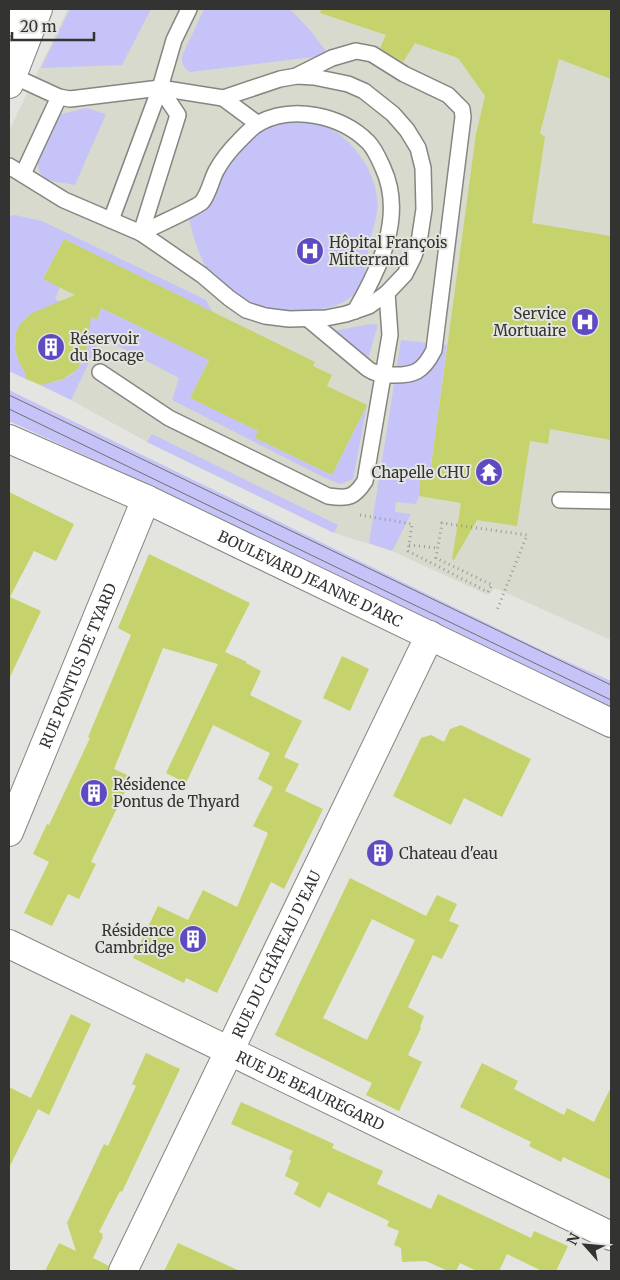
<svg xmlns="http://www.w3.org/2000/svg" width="620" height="1280" font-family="Merriweather,serif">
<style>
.built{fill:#d8dacd}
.green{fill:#c5c3f8}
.building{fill:#c6d26c;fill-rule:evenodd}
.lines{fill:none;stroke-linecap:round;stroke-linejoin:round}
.lane-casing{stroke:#858681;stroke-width:18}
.street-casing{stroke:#858681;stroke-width:30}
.secondary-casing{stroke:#858681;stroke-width:30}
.path{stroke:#9a9a97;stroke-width:3;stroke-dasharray:1 4;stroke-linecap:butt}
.lane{stroke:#fff;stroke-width:15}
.street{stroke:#fff;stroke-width:28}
.secondary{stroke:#fff;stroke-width:28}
.tram{stroke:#71716e;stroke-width:1}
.labels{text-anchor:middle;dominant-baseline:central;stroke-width:4;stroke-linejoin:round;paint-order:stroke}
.poi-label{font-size:15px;fill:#333331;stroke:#e4e5e0;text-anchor:start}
.street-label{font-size:15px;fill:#333331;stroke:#e4e5e0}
</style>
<rect width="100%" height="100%" fill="#e4e5e0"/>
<!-- built -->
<polygon class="built" points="68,9 611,9 611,640 495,588 488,595 392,551 334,533 147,442 71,400 9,371 9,131"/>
<!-- green -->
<g class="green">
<polygon points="70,9 151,9 122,65 41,68"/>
<path d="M204 9H290L310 30 329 55 190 72C183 68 182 64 182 56Z"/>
<path d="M86 108 106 114 75 185C68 183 50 182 45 178 26 164 51 130 58 115Z"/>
<path d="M295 120C303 121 313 121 321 124 353 136 381 177 377 211 376 222 371 234 369 245 367 254 365 279 361 286 342 318 279 315 248 303 241 300 232 294 225 289 203 273 196 245 189 220L212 200 216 177 254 129Z"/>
<path d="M15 215 42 221 206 300 213 313 64 239 43 279 60 287 55 299 97 320 101 308 193 352 209 359 190 398 258 431 255 438 332 475 367 405 353 479 340 484 323 477 172 400 179 378 101 337 71 400 41 385 44 382C71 384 89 363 87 337L32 313C17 325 9 343 19 361 22 368 27 371 26 379L9 371V216Z"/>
<polygon points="370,324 378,325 368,359 328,332"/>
<polygon points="401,340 447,345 430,474 421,473 419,496 416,504 396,502 395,512 411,514 392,551 369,543"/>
<polygon points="9,390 548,653 611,681 611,710 181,503 127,475 9,421"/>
<polygon points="152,434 338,525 334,533 147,442"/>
</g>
<!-- building -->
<g class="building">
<polygon points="321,9 611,9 611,79 559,59 540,133 545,137 532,223 611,236 611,440 550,429 548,444 530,441 517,526 477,520 454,560 452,559 461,503 419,496 421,472 430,474 476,134 485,96 458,58 415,43 403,62 380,48 386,35 320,13"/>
<polygon points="64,239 315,362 313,366 332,375 327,386 367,405 332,475 255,438 258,431 190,398 209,360 101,308 97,320 91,317 86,353 77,370 63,379 41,385 26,379 26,374 19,362 15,349 16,332 20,324 32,313 75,295 43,279"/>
<polygon points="9,492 74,524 56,561 34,551 10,597 41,611 9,679"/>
<polygon points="149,554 250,603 225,652 247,662 246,663 261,671 250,695 302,721 284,757 299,764 285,791 323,809 284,889 271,882 217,993 186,978 184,983 133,958 158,906 188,920 203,890 237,907 268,833 253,826 273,787 258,779 270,753 213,725 186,783 166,773 218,664 163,648 114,769 132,777 91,862 96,864 79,899 68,894 52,926 24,913 49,862 33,854 47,824 49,825 90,738 88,737 131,635 118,628"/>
<polygon points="342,656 369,669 350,711 323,698"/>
<polygon points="461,725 531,759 502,817 464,798 451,825 393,796 421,738 431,735 444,742 450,729"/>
<path d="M350 878 426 916 437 895 457 904 449 921 459 925 442 959 433 955 408 1007 424 1016 420 1027 421 1028 408 1055 422 1062 399 1111 366 1095 372 1083 275 1035ZM372 919 415 940 367 1040 323 1018Z"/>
<polygon points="71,1014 91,1024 49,1115 38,1109 9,1168 9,1087 31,1098"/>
<polygon points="146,1053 180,1069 122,1192 120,1191 99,1232 103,1234 102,1236 103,1237 93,1258 109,1266 108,1271 45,1271 59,1243 76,1251 67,1223 104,1144 108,1146 136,1086 132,1084"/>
<polygon points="482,1063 518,1081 514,1089 564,1115 567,1108 594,1122 611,1087 611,1180 563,1157 561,1162 529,1146 531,1142 460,1107"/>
<polygon points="241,1102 334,1144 332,1148 383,1171 377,1184 431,1209 438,1194 531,1238 534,1231 568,1246 556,1271 542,1271 507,1254 499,1271 477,1271 460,1263 456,1271 448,1271 426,1261 402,1262 401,1248 394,1245 399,1231 387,1226 389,1221 328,1192 320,1208 294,1194 299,1183 285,1176 291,1160 289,1159 293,1151 231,1124"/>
<polygon points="178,1243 240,1271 164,1271"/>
</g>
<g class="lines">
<!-- lane casing -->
<g class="lane-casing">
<g id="lane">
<polyline points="9,28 17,9"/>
<polyline points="9,74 59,97 70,99 160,88 223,98 280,79 297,76 314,77 348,84 364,91 393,114 407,130 418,148 423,168 424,209 419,242 413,258 405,274 387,293 369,306 346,314 326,318 289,319 265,316 246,310 229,298 202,275 141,233 64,200 9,166"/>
<path d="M298 75 332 58 356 51 372 54 404 74 448 95 462 109 463 117 434 350C423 372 414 376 390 375 382 374 375 374 368 369L308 319"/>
<polyline points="223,98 258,124"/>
<polyline points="23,174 59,97"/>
<polyline points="111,220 160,88 174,40 189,9"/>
<path d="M141 233C152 227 196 208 202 202 209 193 211 181 216 171 222 160 230 150 239 141 245 135 252 127 259 123 293 105 341 115 368 142 375 149 379 159 383 168 405 216 380 268 355 311"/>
<polyline points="141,233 178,115 160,88"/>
<path d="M100 372 169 418 328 496C348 499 354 498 365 481L390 335 387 293"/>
<polyline points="560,500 611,501"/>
</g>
</g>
<!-- street casing -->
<g class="street-casing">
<g id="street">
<path id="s1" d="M9 832 146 499"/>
<path id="s2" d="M9 944 611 1236"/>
<path id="s3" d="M123 1271 430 635"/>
</g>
</g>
<!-- secondary casing -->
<g class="secondary-casing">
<g id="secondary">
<polyline points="9,84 38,9"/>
<path id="s4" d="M9 439 146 499 611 723"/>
</g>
</g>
<!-- path -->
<g class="path">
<polyline points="360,515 412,524 408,551 488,592 492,585 436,558 442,523 527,535 497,610"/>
<polyline points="409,545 438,548"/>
</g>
<!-- lane -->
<use href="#lane" class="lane"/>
<!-- street -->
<use href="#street" class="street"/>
<!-- secondary -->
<use href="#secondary" class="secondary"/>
<!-- tram -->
<g class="tram">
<polyline points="9,395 611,685"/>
<polyline points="9,409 611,700"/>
</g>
</g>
<!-- icons -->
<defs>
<g id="hospital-disc" transform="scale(1.4375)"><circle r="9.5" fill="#5f4ac2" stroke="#e4e5e0"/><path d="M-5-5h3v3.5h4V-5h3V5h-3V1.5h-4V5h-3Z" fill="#fff"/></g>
<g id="building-disc" transform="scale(1.4375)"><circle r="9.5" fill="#5f4ac2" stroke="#e4e5e0"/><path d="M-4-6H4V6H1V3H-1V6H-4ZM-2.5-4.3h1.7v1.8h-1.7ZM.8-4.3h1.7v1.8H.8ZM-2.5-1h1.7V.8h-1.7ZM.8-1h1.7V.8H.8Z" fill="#fff"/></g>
<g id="temple-disc" transform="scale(1.4375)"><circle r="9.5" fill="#5f4ac2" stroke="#e4e5e0"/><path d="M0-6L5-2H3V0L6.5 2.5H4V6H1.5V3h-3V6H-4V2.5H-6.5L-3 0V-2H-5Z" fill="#fff"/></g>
</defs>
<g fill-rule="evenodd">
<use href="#hospital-disc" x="310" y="251"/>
<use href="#hospital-disc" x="585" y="322"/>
<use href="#building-disc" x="51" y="347"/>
<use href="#temple-disc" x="489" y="472"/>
<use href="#building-disc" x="94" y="793"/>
<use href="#building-disc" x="380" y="853"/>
<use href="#building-disc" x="193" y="939"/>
</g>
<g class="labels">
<!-- poi labels -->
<g class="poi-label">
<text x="329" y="242">Hôpital François<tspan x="329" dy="17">Mitterrand</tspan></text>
<text x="566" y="313" text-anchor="end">Service<tspan x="566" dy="17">Mortuaire</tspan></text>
<text x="70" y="338">Réservoir<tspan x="70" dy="17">du Bocage</tspan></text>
<text x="470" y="472" text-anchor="end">Chapelle CHU</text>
<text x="113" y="784">Résidence<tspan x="113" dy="17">Pontus de Thyard</tspan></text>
<text x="399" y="853">Chateau d'eau</text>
<text x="174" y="930" text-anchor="end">Résidence<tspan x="174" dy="17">Cambridge</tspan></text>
</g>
<!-- street labels -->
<g class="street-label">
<text stroke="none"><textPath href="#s4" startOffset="332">BOULEVARD JEANNE D'ARC</textPath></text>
<text stroke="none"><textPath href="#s1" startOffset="180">RUE PONTUS DE TYARD</textPath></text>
<text stroke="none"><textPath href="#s3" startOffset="352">RUE DU CHÂTEAU D'EAU</textPath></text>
<text stroke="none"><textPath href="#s2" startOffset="335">RUE DE BEAUREGARD</textPath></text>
</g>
</g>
<!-- border -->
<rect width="620" height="1280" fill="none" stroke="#333331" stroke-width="20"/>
<!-- north arrow -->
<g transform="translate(585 1245) rotate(297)" stroke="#e4e5e0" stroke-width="4" paint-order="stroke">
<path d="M0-4L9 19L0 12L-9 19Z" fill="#333331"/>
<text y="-8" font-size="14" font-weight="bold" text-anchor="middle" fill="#333331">N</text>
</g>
<!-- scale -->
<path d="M12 32v8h82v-8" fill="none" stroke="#333331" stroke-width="2.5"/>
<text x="20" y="32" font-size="15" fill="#333331" stroke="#e4e5e0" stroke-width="4" paint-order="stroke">20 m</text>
</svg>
